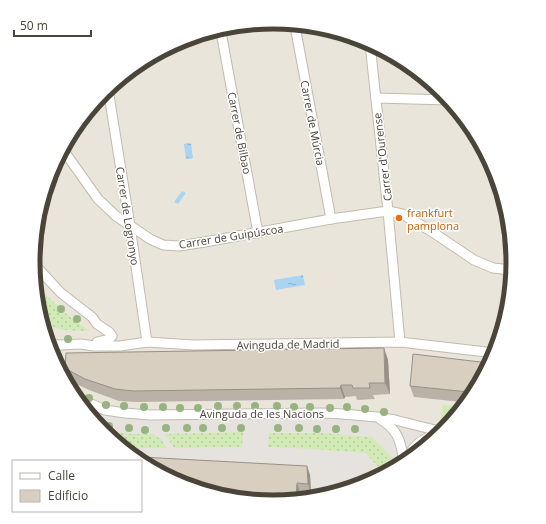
<svg xmlns="http://www.w3.org/2000/svg" width="546" height="524" font-family="'Open Sans',sans-serif">
<style>
.residential{fill:#eae5da}
.industrial{fill:#e6e2dd}
.grass{fill:url(#grass-dots)}
.park{fill:#d2eab5}
.water{fill:url(#water-ripples)}
.lines{fill:none;stroke-linecap:round;stroke-linejoin:round}
.minor-casing{stroke:#c2bbae;stroke-width:11}
.minor{stroke:#fff;stroke-width:9}
.tree{fill:#97b381}
.wall{fill:#bab2a6}
.shaded-wall{fill:#979187}
.building{fill:#d8cfc1;stroke:#979187}
.food-dot{fill:#e8710a;stroke:#fff;stroke-width:1.5}
.labels{text-anchor:middle;dominant-baseline:central;stroke-width:3;stroke-linejoin:round;paint-order:stroke}
.street-label{font-size:11px;fill:#4b4439;stroke:#fff}
.food-label{font-size:11px;fill:#c56008;stroke:#fff;text-anchor:start}
.rim{fill:none;stroke:#4b4439;stroke-width:5}
</style>
<defs>
<pattern id="grass-dots" width="8" height="8" patternUnits="userSpaceOnUse"><rect width="8" height="8" fill="#d2eab5"/><path d="M2 2h.1M6 6h.1" fill="none" stroke="#b6ca9c" stroke-width="1.8" stroke-linecap="round"/></pattern>
<pattern id="water-ripples" width="26" height="14" patternUnits="userSpaceOnUse"><rect width="26" height="14" fill="#a9d4f2"/><path d="M2 4q2-2 4 0t4 0M15 11q2-2 4 0t4 0" fill="none" stroke="#8caec5"/></pattern>
</defs>
<rect width="100%" height="100%" fill="#f6f3ec"/>
<!-- residential -->
<polygon class="residential" points="273,22 365,40 443,92 495,170 513,262 495,354 443,432 365,484 103,432 51,354 33,262 51,170 103,92 181,40"/>
<!-- industrial -->
<polygon class="industrial" points="82,399 118,413 394,417 443,432 365,484 273,502 181,484 103,432"/>
<!-- grass -->
<g class="grass">
<polygon points="38,287 65,313 89,331 63,330 46,325"/>
<polygon points="101,429 115,432 131,434 152,434 161,439 166,448 140,448 127,447 103,432"/>
<polygon points="243,432 242,447 174,448 165,434"/>
<polygon points="269,433 321,433 372,437 393,459 393,465 391,466 377,466 366,453 313,449 268,447"/>
</g>
<!-- park -->
<polygon class="park" points="443,405 459,407 443,432 438,435"/>
<!-- water -->
<g class="water">
<polygon points="191,143 193,158 186,159 184,144"/>
<polygon points="182,191 186,193 178,204 174,202"/>
<polygon points="303,275 305,285 276,290 274,280"/>
</g>
<g class="lines">
<!-- minor casing -->
<g class="minor-casing">
<g id="minor">
<polyline points="295,26 331,219"/>
<polyline points="221,32 258,233"/>
<polyline points="370,44 388,211 400,342"/>
<polyline points="108,89 130,226 147,342"/>
<polyline points="376,98 448,100"/>
<polyline points="64,151 98,199 116,216 150,239 163,245 179,246 205,242 331,219 388,211 402,214 431,231 474,260 493,268 511,270"/>
<polyline points="33,263 61,293 92,317 97,324 109,332 112,336 109,339 97,342"/>
<polyline points="49,344 60,345 81,344 94,346 120,346 147,342 194,345 400,342 495,353"/>
<polyline points="50,346 53,357"/>
<polyline points="82,400 105,410 125,413 150,415 330,413 377,417 395,420 443,432"/>
<path d="M380 419C396 428 401 440 403 458"/>
<path d="M410 453C417 442 428 436 441 433"/>
</g>
</g>
<!-- minor -->
<use href="#minor" class="minor"/>
</g>
<!-- trees -->
<g class="tree">
<circle cx="61" cy="309" r="4"/>
<circle cx="77" cy="319" r="4"/>
<circle cx="68" cy="339" r="4"/>
<circle cx="89" cy="398" r="4"/>
<circle cx="106" cy="405" r="4"/>
<circle cx="124" cy="406" r="4"/>
<circle cx="218" cy="406" r="4"/>
<circle cx="237" cy="406" r="4"/>
<circle cx="255" cy="406" r="4"/>
<circle cx="277" cy="406" r="4"/>
<circle cx="144" cy="407" r="4"/>
<circle cx="163" cy="407" r="4"/>
<circle cx="294" cy="407" r="4"/>
<circle cx="310" cy="407" r="4"/>
<circle cx="347" cy="407" r="4"/>
<circle cx="180" cy="408" r="4"/>
<circle cx="198" cy="408" r="4"/>
<circle cx="330" cy="408" r="4"/>
<circle cx="365" cy="409" r="4"/>
<circle cx="384" cy="412" r="4"/>
<circle cx="109" cy="426" r="4"/>
<circle cx="129" cy="428" r="4"/>
<circle cx="166" cy="428" r="4"/>
<circle cx="187" cy="428" r="4"/>
<circle cx="203" cy="428" r="4"/>
<circle cx="222" cy="428" r="4"/>
<circle cx="241" cy="428" r="4"/>
<circle cx="278" cy="428" r="4"/>
<circle cx="299" cy="428" r="4"/>
<circle cx="317" cy="429" r="4"/>
<circle cx="336" cy="429" r="4"/>
<circle cx="355" cy="429" r="4"/>
<circle cx="145" cy="430" r="4"/>
</g>
<!-- wall -->
<g class="wall">
<polygon points="384,348 388,360 390,394 373,395 375,399 357,400 356,396 345,397 344,399 137,402 119,401 89,390 74,383 70,379 65,368"/>
<polygon points="489,363 462,402 414,397 410,386"/>
<polygon points="307,466 310,475 311,493 300,492 300,497 273,502"/>
</g>
<!-- shaded-wall -->
<g class="shaded-wall">
<polygon points="384,348 388,360 390,394 385,383"/>
<polygon points="341,385 345,397 344,399 340,388"/>
<polygon points="307,466 310,475 311,493 308,484"/>
<polygon points="297,483 300,492 300,497 296,497"/>
</g>
<!-- building -->
<g class="building">
<polygon points="384,348 385,383 369,383 370,388 353,388 352,385 341,385 340,388 133,391 115,389 85,379 70,371 65,368 66,353"/>
<polygon points="413,354 489,363 469,392 410,386"/>
<polygon points="141,457 307,466 308,484 297,483 296,497 273,502 181,484"/>
</g>
<!-- markers -->
<circle class="food-dot" cx="399" cy="218" r="4"/>
<g class="labels">
<!-- street labels -->
<g class="street-label">
<text transform="translate(313 123) rotate(79)">Carrer de Múrcia</text>
<text transform="translate(240 133) rotate(79)">Carrer de Bilbao</text>
<text transform="translate(382 157) rotate(-97)">Carrer d'Ourense</text>
<text transform="translate(128 216) rotate(81)">Carrer de Logronyo</text>
<text transform="translate(231 236) rotate(-9)">Carrer de Guipúscoa</text>
<text transform="translate(288 344) rotate(-1)">Avinguda de Madrid</text>
<text x="262" y="413">Avinguda de les Nacions</text>
</g>
<!-- food labels -->
<g class="food-label">
<text x="407" y="212">frankfurt<tspan x="407" dy="13">pamplona</tspan></text>
</g>
</g>
<!-- crop -->
<path d="M0 0H546V524H0ZM40 262a233 233 0 1 1 466 0a233 233 0 1 1-466 0Z" fill="#fff" fill-rule="evenodd"/>
<path class="rim" d="M40 262a233 233 0 1 1 466 0a233 233 0 1 1-466 0Z"/>
<!-- legend -->
<rect x="12" y="460" width="130" height="52" fill="#ffffff" stroke="#b7b4b0"/>
<rect x="20" y="473" width="20" height="6" fill="#ffffff" stroke="#b7b4b0"/>
<text x="48" y="480" font-size="12" fill="#4b4439">Calle</text>
<rect x="20" y="490" width="20" height="12" fill="#d8cfc1" stroke="#b7b4b0"/>
<text x="48" y="500" font-size="12" fill="#4b4439">Edificio</text>
<!-- scale -->
<path d="M14 30v6h77v-6" fill="none" stroke="#4b4439" stroke-width="2"/>
<text x="20" y="30" font-size="12" fill="#4b4439" stroke="#ffffff" stroke-width="3" paint-order="stroke">50 m</text>
</svg>
